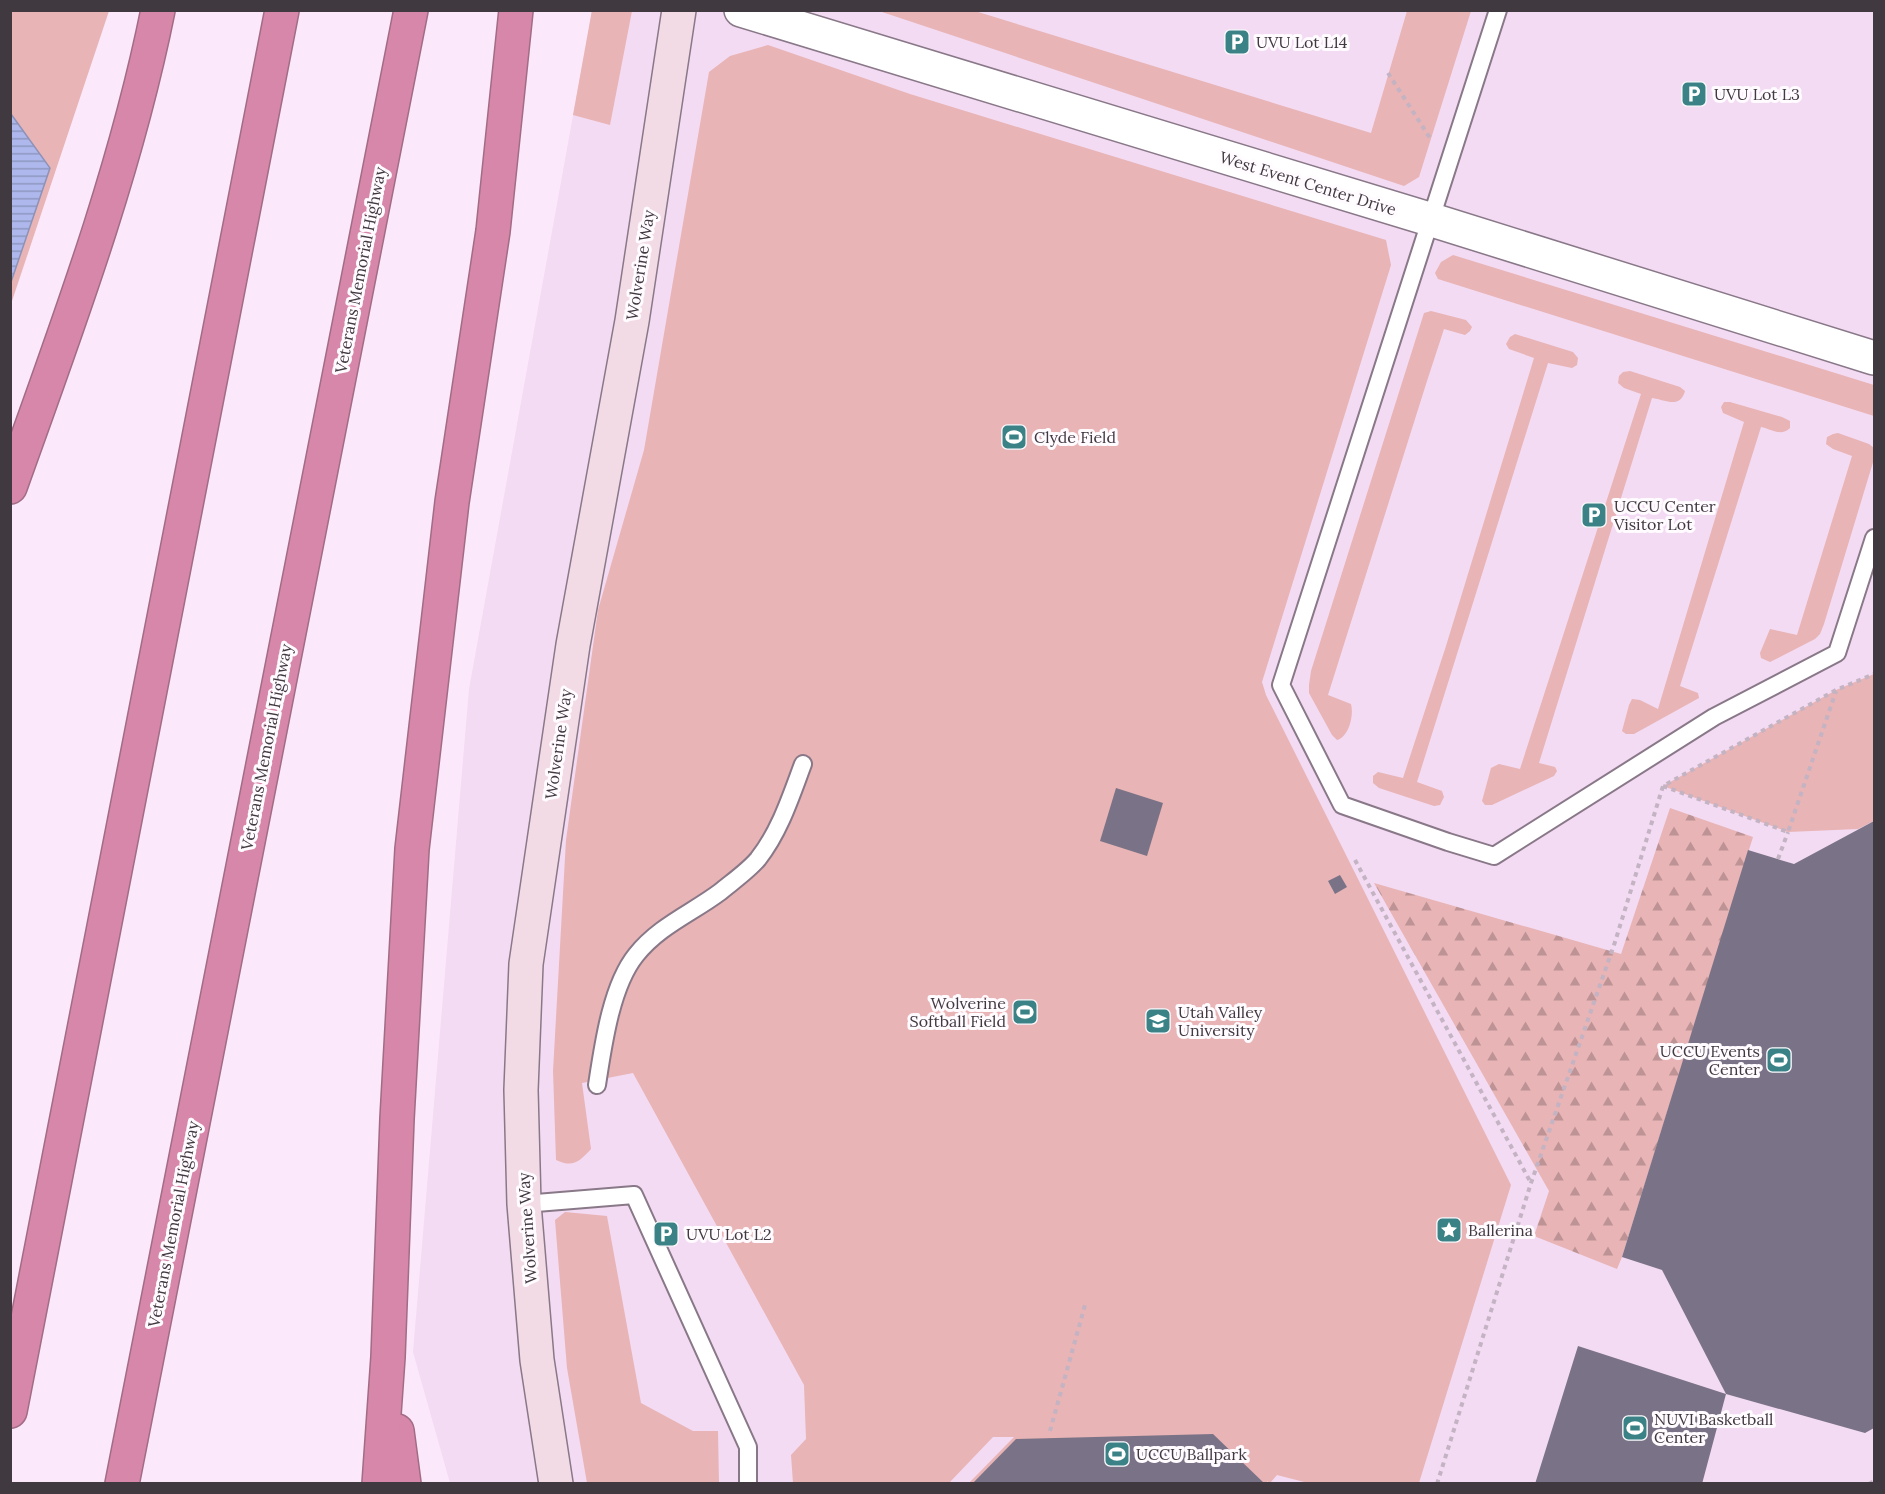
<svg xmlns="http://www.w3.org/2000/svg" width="1885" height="1494" font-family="Lora,serif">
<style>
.built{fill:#f3dbf3}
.green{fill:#e8b4b5}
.forest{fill:url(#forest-firs)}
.water{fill:url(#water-rules);stroke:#8d92b8;stroke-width:1.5}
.building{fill:#7a7387}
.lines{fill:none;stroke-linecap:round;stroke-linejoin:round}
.lane-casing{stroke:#897888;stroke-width:20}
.street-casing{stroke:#897888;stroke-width:36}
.secondary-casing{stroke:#897888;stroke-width:36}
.highway-casing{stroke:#a26c85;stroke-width:36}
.path{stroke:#c3b3c3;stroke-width:4;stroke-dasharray:4.5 4.5;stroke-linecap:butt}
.lane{stroke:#fff;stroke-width:16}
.street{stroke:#fff;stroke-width:33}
.secondary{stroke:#f3dbe6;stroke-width:33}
.highway{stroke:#d787aa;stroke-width:33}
.labels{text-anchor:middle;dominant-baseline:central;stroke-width:6;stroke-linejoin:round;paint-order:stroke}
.poi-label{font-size:16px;fill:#403940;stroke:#fffbff;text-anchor:start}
.street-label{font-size:16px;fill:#403940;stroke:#fffbff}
</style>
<defs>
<pattern id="forest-firs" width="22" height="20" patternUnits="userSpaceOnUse" patternTransform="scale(1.5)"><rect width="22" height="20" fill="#e8b4b5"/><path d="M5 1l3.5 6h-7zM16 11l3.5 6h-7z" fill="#bd9395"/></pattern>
<pattern id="water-rules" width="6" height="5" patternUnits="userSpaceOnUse" patternTransform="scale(1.5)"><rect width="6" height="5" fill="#aeb8ec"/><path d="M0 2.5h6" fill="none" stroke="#8f97c1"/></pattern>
</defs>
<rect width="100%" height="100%" fill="#fbe8fb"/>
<!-- built -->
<polygon class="built" points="592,11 1874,11 1874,1483 450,1483 413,1352 469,689"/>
<!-- green -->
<g class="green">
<polygon points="592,10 632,11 610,125 573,115"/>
<polygon points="11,11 109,11 11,304"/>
<polygon points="879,11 975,11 1371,133 1407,11 1471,11 1419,177 1404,186"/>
<path d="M768 45 910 94 1386 240 1391 265 1262 682 1266 695 1511 1185 1419 1483H1308L1277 1475 1270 1483 1267 1481 1268 1483H969L1014 1437H993L949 1483H793L791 1455 806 1439 804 1385 633 1073 582 1083 591 1149C579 1162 573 1168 556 1160L553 1071 566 840 598 610 644 450 709 72 730 56Z"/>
<polygon points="1453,255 1874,385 1874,416 1438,279 1435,273 1441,262"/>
<path d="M1431 311 1466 320 1472 327 1470 331 1465 335 1444 329 1427 381 1328 695 1351 704C1354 715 1349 737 1337 740L1332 735 1309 693V685L1311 671 1424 313Z"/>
<polygon points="1515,334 1573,352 1578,358 1577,365 1572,368 1548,363 1417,782 1442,791 1444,797 1440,805 1434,806 1379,788 1373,783 1373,776 1378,772 1403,778 1446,646 1534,358 1509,349 1506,344 1510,337"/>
<path d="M1630 371 1680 387 1685 391C1680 409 1666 400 1652 398L1539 763 1555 767 1557 771 1554 776 1492 805H1485L1482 801 1491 768 1499 764 1520 769 1641 394 1624 388 1618 383 1619 376 1623 372Z"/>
<path d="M1724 402H1730L1782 417 1790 421V428C1781 437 1771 429 1761 427L1680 686 1698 693 1699 698 1634 734H1626L1622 731 1629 705 1632 699 1640 700 1658 709 1744 422 1723 413 1721 407Z"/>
<polygon points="1838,433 1869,444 1874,448 1874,459 1824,624 1820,634 1815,639 1770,662 1761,658 1760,653 1770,629 1797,635 1852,456 1833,449 1826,444 1827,437 1833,434"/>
<polygon points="1874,674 1874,821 1858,829 1788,832 1663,786 1836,690"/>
<polygon points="565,1212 607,1216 641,1403 693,1431 718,1431 719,1483 587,1483 567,1368 555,1220"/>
</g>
<!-- forest -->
<polygon class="forest" points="1670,808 1753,837 1622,1257 1617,1269 1534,1236 1549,1191 1374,883 1621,954"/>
<!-- water -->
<polygon class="water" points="11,114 50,168 11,282"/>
<!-- building -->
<g class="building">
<polygon points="1116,788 1163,803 1147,856 1100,841"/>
<polygon points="1874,821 1874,1428 1865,1433 1726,1394 1702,1484 1535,1484 1578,1346 1726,1394 1662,1270 1622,1257 1748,850 1794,864"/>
<polygon points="1340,875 1347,887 1335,894 1328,881"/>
<polygon points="1213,1434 1265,1484 972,1484 1016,1439"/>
</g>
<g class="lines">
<!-- lane casing -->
<g class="lane-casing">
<g id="lane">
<polyline points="1498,10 1281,685 1342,805 1448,842 1494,856 1714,717 1837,653 1874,538"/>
<path d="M597 1085C603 1046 611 986 636 955 659 926 692 913 720 892 732 882 748 871 758 859 780 831 791 796 803 764"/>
<polyline points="524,1204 634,1195 748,1447 748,1484"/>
</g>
</g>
<!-- street casing -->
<g class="street-casing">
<polyline id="street" points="741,10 1429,219 1874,358"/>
</g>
<!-- secondary casing -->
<g class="secondary-casing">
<polyline id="secondary" points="556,1484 537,1360 524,1204 521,1090 526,964 573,645 632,321 679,10"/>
</g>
<!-- highway casing -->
<g class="highway-casing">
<g id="highway">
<path d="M10 487C66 330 125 174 158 10"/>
<polyline points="10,1411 282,10"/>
<polyline points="397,1431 404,1484"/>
<polyline points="122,1484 411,10"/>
<polyline points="379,1484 388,1357 397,1119 412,849 452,502 493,231 516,10"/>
</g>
</g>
<!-- path -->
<g class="path">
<polyline points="1388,73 1430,138"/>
<polyline points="1663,786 1788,832 1836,691"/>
<polyline points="1778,859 1788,832"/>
<polyline points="1355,860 1531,1183"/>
<polyline points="1050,1431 1085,1305"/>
<polyline points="1437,1484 1531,1183 1615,942 1663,786 1836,690 1874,674"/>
<polyline points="1869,1484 1874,1481"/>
</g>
<!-- lane -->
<use href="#lane" class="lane"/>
<!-- street -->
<use href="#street" class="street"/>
<!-- secondary -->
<use href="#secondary" class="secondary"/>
<!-- highway -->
<use href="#highway" class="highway"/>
</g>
<!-- icons -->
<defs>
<g id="parking-square" transform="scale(1.35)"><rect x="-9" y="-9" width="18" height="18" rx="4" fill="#3a8286" stroke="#fffbff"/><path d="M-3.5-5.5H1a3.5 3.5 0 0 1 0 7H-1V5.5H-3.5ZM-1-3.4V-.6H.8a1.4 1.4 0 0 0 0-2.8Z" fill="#fff"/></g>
<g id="stadium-square" transform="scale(1.35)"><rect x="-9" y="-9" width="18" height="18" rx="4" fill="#3a8286" stroke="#fffbff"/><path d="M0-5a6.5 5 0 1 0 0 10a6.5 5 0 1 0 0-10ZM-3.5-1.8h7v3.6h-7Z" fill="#fff"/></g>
<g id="university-square" transform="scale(1.35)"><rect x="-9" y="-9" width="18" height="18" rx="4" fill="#3a8286" stroke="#fffbff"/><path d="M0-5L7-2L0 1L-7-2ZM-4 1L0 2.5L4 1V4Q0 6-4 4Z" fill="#fff"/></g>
<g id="sight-square" transform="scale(1.35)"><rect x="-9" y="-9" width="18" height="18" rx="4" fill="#3a8286" stroke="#fffbff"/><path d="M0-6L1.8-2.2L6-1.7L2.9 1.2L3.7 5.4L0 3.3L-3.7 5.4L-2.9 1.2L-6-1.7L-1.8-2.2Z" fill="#fff"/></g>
</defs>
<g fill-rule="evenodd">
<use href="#parking-square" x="1237" y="42"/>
<use href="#parking-square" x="1694" y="94"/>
<use href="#stadium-square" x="1014" y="437"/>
<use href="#parking-square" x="1594" y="515"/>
<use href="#stadium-square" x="1025" y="1012"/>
<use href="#university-square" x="1158" y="1021"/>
<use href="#stadium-square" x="1779" y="1060"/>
<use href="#sight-square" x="1449" y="1230"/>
<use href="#parking-square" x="666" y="1234"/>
<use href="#stadium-square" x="1635" y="1428"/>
<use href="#stadium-square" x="1117" y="1454"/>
</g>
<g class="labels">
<!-- poi labels -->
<g class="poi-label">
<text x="1256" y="42">UVU Lot L14</text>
<text x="1714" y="94">UVU Lot L3</text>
<text x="1034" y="437">Clyde Field</text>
<text x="1614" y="506">UCCU Center<tspan x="1614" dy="18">Visitor Lot</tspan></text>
<text x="1006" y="1003" text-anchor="end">Wolverine<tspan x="1006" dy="18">Softball Field</tspan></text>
<text x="1178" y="1012">Utah Valley<tspan x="1178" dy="18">University</tspan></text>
<text x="1760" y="1051" text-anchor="end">UCCU Events<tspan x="1760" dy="18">Center</tspan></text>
<text x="1468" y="1230">Ballerina</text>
<text x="686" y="1234">UVU Lot L2</text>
<text x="1654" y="1419">NUVI Basketball<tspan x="1654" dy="18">Center</tspan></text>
<text x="1136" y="1454">UCCU Ballpark</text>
</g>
<!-- street labels -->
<g class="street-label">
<text transform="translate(1308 183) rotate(17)">West Event Center Drive</text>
<text transform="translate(640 265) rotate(-81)">Wolverine Way</text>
<text transform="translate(360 270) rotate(-79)">Veterans Memorial Highway</text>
<text transform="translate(558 744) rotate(-82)">Wolverine Way</text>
<text transform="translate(266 747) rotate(-79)">Veterans Memorial Highway</text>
<text transform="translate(173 1224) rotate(-79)">Veterans Memorial Highway</text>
<text transform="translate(527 1228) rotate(-94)">Wolverine Way</text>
</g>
</g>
<!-- border -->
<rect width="1885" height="1494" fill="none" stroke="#403940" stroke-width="24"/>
</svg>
